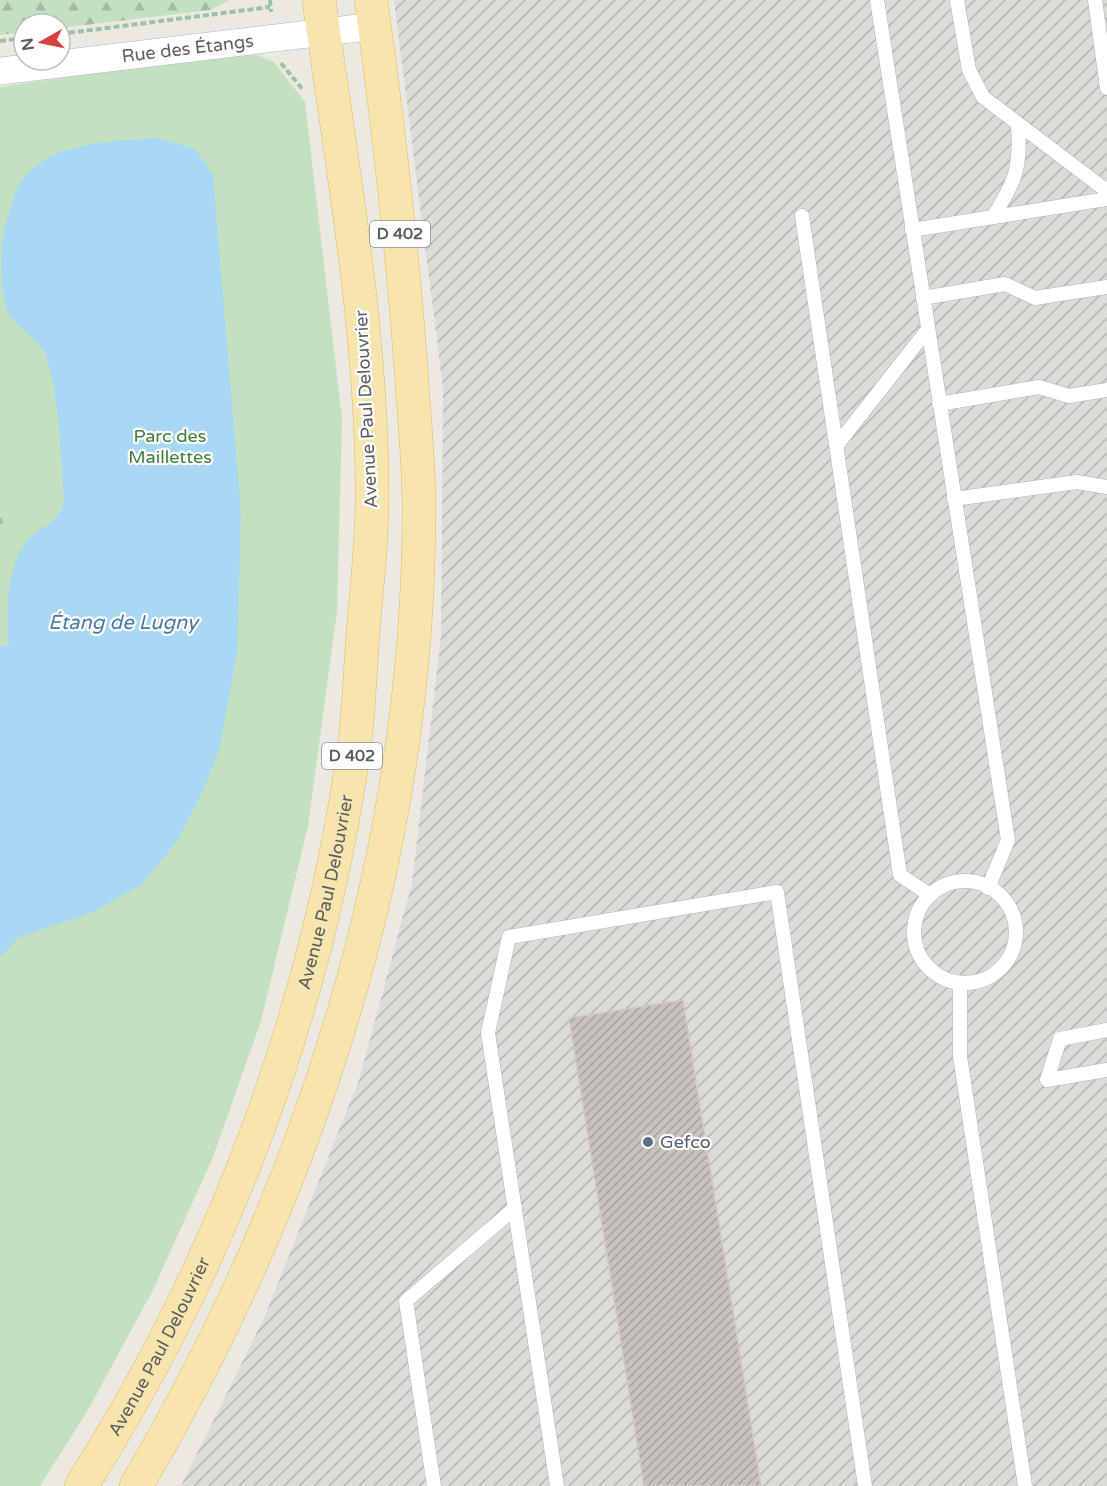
<svg xmlns="http://www.w3.org/2000/svg" width="1107" height="1486" font-family="'Varela Round',sans-serif">
<style>
.industrial{fill:url(#industrial-furrows)}
.forest{fill:url(#forest-firs)}
.park{fill:#c3e1c1}
.water{fill:#a9d8f5}
.building{fill:url(#building-hatch);stroke:#d0cac1;stroke-width:1.5}
.lines{fill:none;stroke-linecap:round;stroke-linejoin:round}
.service-casing{stroke:#b0b3b6;stroke-width:15}
.minor-casing{stroke:#b0b3b6;stroke-width:28}
.primary-casing{stroke:#e1b866;stroke-width:34}
.path{stroke:#9cc1a4;stroke-width:4;stroke-dasharray:6 3;stroke-linecap:butt}
.service{stroke:#fff;stroke-width:14}
.minor{stroke:#fff;stroke-width:27}
.primary{stroke:#f6e6ad;stroke-width:33}
.service-dot{fill:#5c6f8a;stroke:#fff;stroke-width:2}
.labels{text-anchor:middle;dominant-baseline:central;stroke-width:4.5;stroke-linejoin:round;paint-order:stroke}
.shield{fill:#fff;stroke:#8c8e90;stroke-width:1.5}
.shield-label{font-size:16px;font-weight:bold;fill:#5b5e61}
.street-label{font-size:18px;fill:#5b5e61;stroke:#fff}
.park-label{font-size:18px;fill:#3d7e3d;stroke:#fff}
.service-label{font-size:18px;fill:#4e5e75;stroke:#fff;text-anchor:start}
.water-label{font-size:20px;font-style:italic;fill:#497aa5;stroke:#fff}
</style>
<defs>
<pattern id="industrial-furrows" width="10" height="10" patternUnits="userSpaceOnUse" patternTransform="scale(1.5)"><rect width="10" height="10" fill="#dddbd7"/><path d="M-1 1l2-2M0 10L10 0M9 11l2-2" fill="none" stroke="#b6b5b2"/></pattern>
<pattern id="forest-firs" width="22" height="20" patternUnits="userSpaceOnUse" patternTransform="scale(1.5)"><rect width="22" height="20" fill="#c3e1c1"/><path d="M5 1l3.5 6h-7zM16 11l3.5 6h-7z" fill="#a1baa0"/></pattern>
<pattern id="building-hatch" width="6" height="6" patternUnits="userSpaceOnUse" patternTransform="scale(1.5)"><rect width="6" height="6" fill="#c7c4bf"/><path d="M-1 1l2-2M0 6l6-6M5 7l2-2" fill="none" stroke="#a5a29f"/></pattern>
</defs>
<rect width="100%" height="100%" fill="#ece9e2"/>
<!-- industrial -->
<polygon class="industrial" points="394,0 1107,0 1107,1486 181,1486 264,1318 359,1080 412,883 441,636 443,388"/>
<!-- forest -->
<polygon class="forest" points="0,0 229,0 211,10 60,28 60,24 24,24 24,32 0,35"/>
<!-- park -->
<polygon class="park" points="257,55 274,62 305,102 342,419 337,611 308,826 261,1021 213,1157 153,1290 88,1410 40,1486 0,1486 0,87 198,58"/>
<!-- water -->
<path class="water" d="M159 138 195 149 213 175 241 512 237 654 219 751 202 793 178 840 141 885 91 913 19 937 0 957V646L9 645C6 614 6 572 24 545 38 524 61 527 64 497 60 453 60 398 46 356 38 336 13 328 6 307 0 283 0 251 5 226 9 215 11 202 16 191 39 141 113 141 159 138Z"/>
<!-- building -->
<polygon class="building" points="683,1000 726,1267 761,1486 644,1486 569,1018"/>
<g class="lines">
<!-- service casing -->
<g class="service-casing">
<g id="service">
<polyline points="877,0 1008,840 988,888"/>
<polyline points="957,0 969,70 983,97 1107,191"/>
<polyline points="1095,0 1107,88"/>
<polyline points="802,216 900,875 930,895"/>
<path d="M993 217C1016 180 1021 168 1018 124"/>
<polyline points="912,230 1107,199"/>
<polyline points="923,298 1005,284 1035,298 1107,287"/>
<polyline points="939,404 1039,387 1069,396 1107,390"/>
<polyline points="837,445 928,329"/>
<polyline points="954,499 1077,482 1107,487"/>
<circle cx="965" cy="932" r="51"/>
<polyline points="960,983 960,1056 1025,1486"/>
<polyline points="1107,1030 1060,1039 1047,1080 1107,1070"/>
<polyline points="434,1486 406,1301 515,1208"/>
<polyline points="557,1486 488,1033 509,937 777,892 865,1486"/>
</g>
</g>
<!-- minor casing -->
<g class="minor-casing">
<g id="minor">
<path id="s1" d="M0 71 375 26"/>
</g>
</g>
<!-- primary casing -->
<g class="primary-casing">
<g id="primary">
<path id="s2" d="M81 1486C223 1264 317 1010 354 749 359 711 360 672 363 633 367 584 373 535 372 486 371 322 341 162 319 0"/>
<path d="M136 1486C310 1192 419 852 419 509 419 462 414 416 411 369 402 246 388 123 371 0"/>
</g>
</g>
<!-- path -->
<g class="path">
<polyline points="270,0 271,12"/>
<polyline points="60,34 270,7"/>
<polyline points="0,41 24,38"/>
<polyline points="281,63 303,90"/>
<polyline points="0,518 1,527"/>
</g>
<!-- service -->
<use href="#service" class="service"/>
<!-- minor -->
<use href="#minor" class="minor"/>
<!-- primary -->
<use href="#primary" class="primary"/>
</g>
<!-- markers -->
<circle class="service-dot" cx="648" cy="1142" r="6"/>
<g class="labels">
<!-- shield labels -->
<g class="shield">
<rect x="370" y="221" width="60" height="26" rx="4.5"/>
<rect x="322" y="743" width="60" height="26" rx="4.5"/>
</g>
<g class="shield-label">
<text x="400" y="234">D 402</text>
<text x="352" y="756">D 402</text>
</g>
<!-- street labels -->
<g class="street-label">
<text stroke="none"><textPath href="#s1" startOffset="189">Rue des Étangs</textPath></text>
<text transform="translate(366 409) rotate(-93)">Avenue Paul Delouvrier</text>
<text stroke="none"><textPath href="#s2" startOffset="646">Avenue Paul Delouvrier</textPath></text>
<text stroke="none"><textPath href="#s2" startOffset="160">Avenue Paul Delouvrier</textPath></text>
</g>
<!-- park labels -->
<g class="park-label">
<text x="170" y="436">Parc des<tspan x="170" dy="21">Maillettes</tspan></text>
</g>
<!-- service labels -->
<g class="service-label">
<text x="660" y="1142">Gefco</text>
</g>
<!-- water labels -->
<g class="water-label">
<text x="123" y="623">Étang de Lugny</text>
</g>
</g>
<!-- north arrow -->
<g transform="translate(42 42) rotate(261)"><circle r="28" fill="#ffffff" stroke="#bdbfc0" stroke-width="1.5"/>
<path d="M0-4.5L10 22L0 15L-10 22Z" fill="#d6433e"/>
<text y="-9" font-size="16" font-weight="bold" text-anchor="middle" fill="#5b5e61">N</text>
</g>
</svg>
